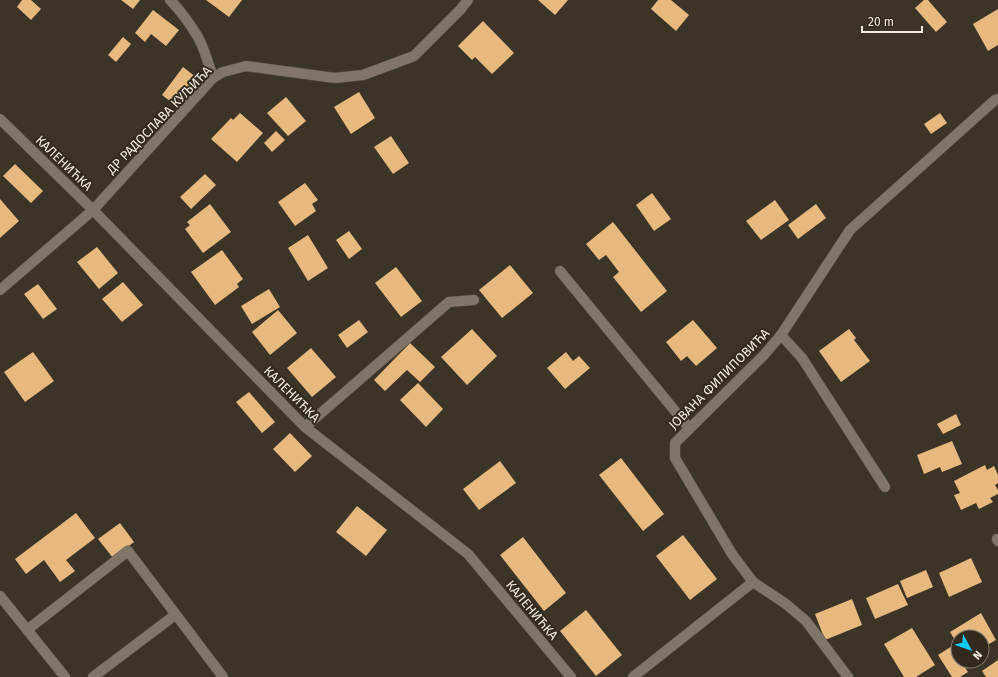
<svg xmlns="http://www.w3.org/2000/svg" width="998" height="677" font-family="'Fira Sans',sans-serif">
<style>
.building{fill:#e7b97e}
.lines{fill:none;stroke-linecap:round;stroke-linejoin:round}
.minor-casing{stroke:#5a5147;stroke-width:11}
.minor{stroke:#807568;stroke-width:10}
.labels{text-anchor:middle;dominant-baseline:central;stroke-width:4;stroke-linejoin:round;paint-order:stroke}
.street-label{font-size:13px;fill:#f2ece4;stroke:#332a1e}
</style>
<rect width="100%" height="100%" fill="#3d3428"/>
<!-- building -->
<g class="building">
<polygon points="22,0 31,0 41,9 31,20 17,7"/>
<polygon points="121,0 140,0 133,9"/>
<polygon points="206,0 242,0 229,17"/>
<polygon points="538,0 568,0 555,15"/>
<polygon points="658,0 671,0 689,15 676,31 651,9"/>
<polygon points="924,0 928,0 947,22 936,32 915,8"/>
<polygon points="998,9 998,45 988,51 973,24"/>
<polygon points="153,10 179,30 166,46 151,34 145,42 135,33"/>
<polygon points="483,21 514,53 492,74 475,57 472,60 458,46"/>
<polygon points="123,37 131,44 116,62 108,55"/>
<polygon points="183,67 201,81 179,108 162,95"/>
<polygon points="359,92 375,118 351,134 334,107"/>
<polygon points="286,97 306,121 288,136 267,113"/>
<polygon points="240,113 263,133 237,162 211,139 231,118 233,120"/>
<polygon points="940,113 947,123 931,134 924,124"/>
<polygon points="276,131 285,140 272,152 264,143"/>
<polygon points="391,136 409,163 393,174 374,147"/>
<polygon points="15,164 43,191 31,203 3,176"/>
<polygon points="205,174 216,185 191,209 180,197"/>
<polygon points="305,183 318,200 312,204 316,211 295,226 278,202"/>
<polygon points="652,193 671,219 654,231 636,205"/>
<polygon points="0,199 19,221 0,238"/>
<polygon points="775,200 789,220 761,240 746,221"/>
<polygon points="210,204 231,232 203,253 185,229 190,225 187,222"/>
<polygon points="816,204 826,218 798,239 788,225"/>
<polygon points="613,222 667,291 641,312 613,277 619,272 606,255 599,260 586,244"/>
<polygon points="349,231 362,249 349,259 336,240"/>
<polygon points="308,235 328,268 308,281 288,248"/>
<polygon points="97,247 118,273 99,289 77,262"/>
<polygon points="222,250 243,279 237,284 239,287 215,305 191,272"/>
<polygon points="510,265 533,293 502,318 479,290"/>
<polygon points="396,267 422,301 401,317 375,283"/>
<polygon points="123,282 143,305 122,322 102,299"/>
<polygon points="38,284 57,309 43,319 24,294"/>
<polygon points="269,289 280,307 252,324 241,306"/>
<polygon points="278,310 297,333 270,355 252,332"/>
<polygon points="359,320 368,332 347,348 338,335"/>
<polygon points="693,320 717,348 696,366 687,356 681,361 666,342"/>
<polygon points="472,329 497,356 467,385 441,357"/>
<polygon points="849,329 856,338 854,340 870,361 841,382 819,351"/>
<polygon points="410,343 435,367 420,382 407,370 385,391 374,380"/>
<polygon points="311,348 336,377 312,397 287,368"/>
<polygon points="33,352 54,381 25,402 4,372"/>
<polygon points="566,352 573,361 579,356 590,368 565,389 547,368"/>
<polygon points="418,383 443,409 426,427 400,400"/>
<polygon points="249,392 275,422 262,433 236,402"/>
<polygon points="956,414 961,425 943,434 937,424"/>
<polygon points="290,433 312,456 295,472 273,449"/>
<polygon points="952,441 962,464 942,472 940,467 924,474 917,455"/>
<polygon points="621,458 664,514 643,531 599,475"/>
<polygon points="500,461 516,483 479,510 463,489"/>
<polygon points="985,465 987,470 994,466 998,475 998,483 995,485 998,490 998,494 990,498 993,502 979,509 976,503 961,510 954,495 960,493 954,481"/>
<polygon points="357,506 387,530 366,556 336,532"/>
<polygon points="76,513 95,538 66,560 75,571 60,582 44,560 26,574 15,559"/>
<polygon points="120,523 134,542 113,558 98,539"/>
<polygon points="683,535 717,579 690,600 656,556"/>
<polygon points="523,537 566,593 544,611 500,555"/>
<polygon points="971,558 982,582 949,597 939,573"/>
<polygon points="926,570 933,587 907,598 900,581"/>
<polygon points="898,584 908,605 875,619 866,598"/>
<polygon points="852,599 862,625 825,640 815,614"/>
<polygon points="586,610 622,655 596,676 560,631"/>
<polygon points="981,613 996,640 982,648 982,637 958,637 958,645 950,632"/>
<polygon points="912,628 935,665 916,677 904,677 884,644"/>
<polygon points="952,646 958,656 958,661 961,661 968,672 960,677 952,677 938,655"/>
<polygon points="998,660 998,677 986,677 982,671"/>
</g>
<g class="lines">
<!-- minor casing -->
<g class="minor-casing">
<g id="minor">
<path d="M170 0C181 11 190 24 198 37 205 50 209 65 213 78"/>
<polyline points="0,119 93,210 305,427 468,554 571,677"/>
<polyline points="560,271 689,428"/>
<polyline points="0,290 93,210 213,78 223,72 246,66 335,78 363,75 414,56 460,10 468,0"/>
<polyline points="781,335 802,358 885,487"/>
<polyline points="305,427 449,302 474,300"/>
<polyline points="997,539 998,541"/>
<polyline points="0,596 65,677"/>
<polyline points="27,630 128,551 223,677"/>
<polyline points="93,677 175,615"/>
<polyline points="633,677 753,582"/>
<polyline points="848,677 806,621 786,604 753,582 732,554 675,458 675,443 764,355 781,335 850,230 995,100 998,99"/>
</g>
</g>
<!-- minor -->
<use href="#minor" class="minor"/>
</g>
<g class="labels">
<!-- street labels -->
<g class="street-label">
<text transform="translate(159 120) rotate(-46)">ДР РАДОСЛАВА КУЉИЋА</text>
<text transform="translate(64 163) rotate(44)">КАЛЕНИЋКА</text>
<text transform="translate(719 379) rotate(-45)">ЈОВАНА ФИЛИПОВИЋА</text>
<text transform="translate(292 394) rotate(45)">КАЛЕНИЋКА</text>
<text transform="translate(532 610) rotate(50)">КАЛЕНИЋКА</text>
</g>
</g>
<!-- north arrow -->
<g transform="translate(970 649) rotate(130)"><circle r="19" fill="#332a1e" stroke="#7f786d"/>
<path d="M0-3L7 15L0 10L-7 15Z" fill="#0acafa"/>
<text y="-6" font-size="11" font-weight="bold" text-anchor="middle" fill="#f2ece4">N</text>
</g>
<!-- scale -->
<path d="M862 26v6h60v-6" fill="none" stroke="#f2ece4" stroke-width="2"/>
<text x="868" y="26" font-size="12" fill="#f2ece4" stroke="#332a1e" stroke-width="3" paint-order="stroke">20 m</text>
</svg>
